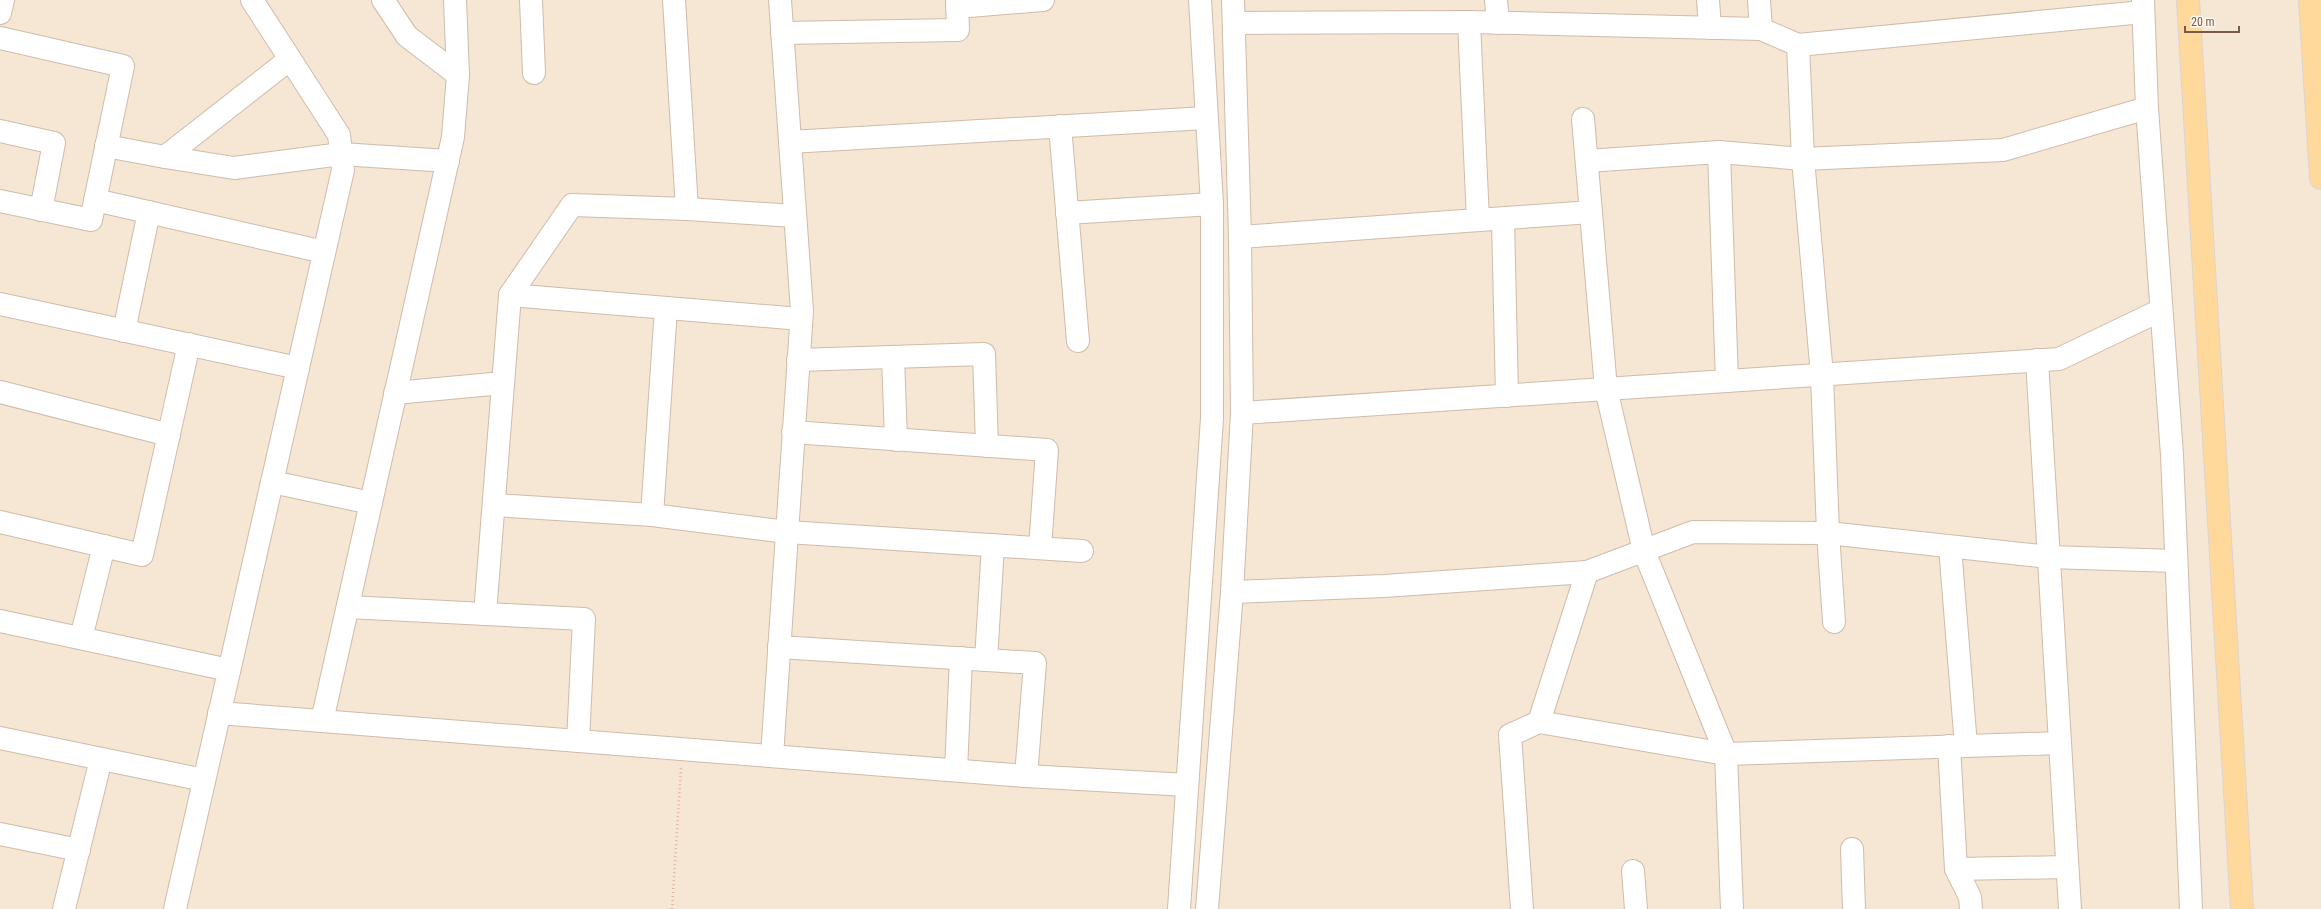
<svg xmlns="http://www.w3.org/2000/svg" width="2321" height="909" font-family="'Roboto Condensed',sans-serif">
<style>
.residential{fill:#f6e6d4}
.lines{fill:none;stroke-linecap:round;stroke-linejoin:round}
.minor-casing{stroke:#d1bbaa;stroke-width:24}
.major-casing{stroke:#dcd4cf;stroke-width:24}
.path{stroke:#dbb59e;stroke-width:2.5;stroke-dasharray:1 3;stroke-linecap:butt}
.minor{stroke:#fff;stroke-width:22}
.major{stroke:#ffd99c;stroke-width:22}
</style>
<rect width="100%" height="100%" fill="#fef4e6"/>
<!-- residential -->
<rect class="residential" x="0" y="0" width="2321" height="909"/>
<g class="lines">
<!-- minor casing -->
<g class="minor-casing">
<g id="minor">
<polyline points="455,0 458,75"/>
<polyline points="531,0 534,73"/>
<polyline points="674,0 687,209"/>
<polyline points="1496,0 1498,23"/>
<polyline points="1708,0 1710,28"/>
<polyline points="1759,0 1761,29 1798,45 1803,159 1822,375 1828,533 1834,622"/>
<polyline points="2143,0 2147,108 2172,455 2191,909"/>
<polyline points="957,7 1043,0"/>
<polyline points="0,13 3,0"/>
<polyline points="1469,22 1478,220"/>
<polyline points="1235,23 1469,22 1761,29"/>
<polyline points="782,33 958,30 957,0"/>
<polyline points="0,38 123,66 91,220 0,201"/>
<polyline points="1798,45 2143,12"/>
<polyline points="1583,119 1606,389 1644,551 1726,754 1732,909"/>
<polyline points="1060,126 1078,341"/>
<polyline points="0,131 54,143 41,210"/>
<polyline points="790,142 1206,118"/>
<polyline points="106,146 165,157 290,59"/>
<polyline points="1719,152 1727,381"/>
<polyline points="165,157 234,168 341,154 448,161"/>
<polyline points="1587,161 1719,152 1803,159 2003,150 2147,108"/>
<polyline points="95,200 324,252"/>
<polyline points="1067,213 1212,204"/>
<polyline points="1503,219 1507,396"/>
<polyline points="1240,237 1591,212"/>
<polyline points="510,295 801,319"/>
<polyline points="0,304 298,368"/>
<polyline points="124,331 149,212"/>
<polyline points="893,357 896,440"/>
<polyline points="798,360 984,354 987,446"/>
<polyline points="2037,360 2070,909"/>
<polyline points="0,392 169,435"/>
<polyline points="395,393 503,383"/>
<polyline points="1242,413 2059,359 2161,310"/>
<polyline points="793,432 1047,450 1040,548"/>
<polyline points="272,482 371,503"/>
<polyline points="494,505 652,515 787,532 1082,551"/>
<polyline points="652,515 666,308"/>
<polyline points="0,522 142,555 189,344"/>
<polyline points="1950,547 1966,746"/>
<polyline points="1232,592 1384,586 1587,572 1693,532 1828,533 2049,557 2176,561"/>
<polyline points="348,607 584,619 578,741"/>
<polyline points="485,614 510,295 572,205 687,209 795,216"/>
<polyline points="0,621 229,670"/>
<polyline points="81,638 104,546"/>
<polyline points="779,647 1035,663 1026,776"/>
<polyline points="986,660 993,545"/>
<polyline points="219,713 1026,776 1187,785"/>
<polyline points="322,721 453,137 458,75 407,36 383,0"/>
<polyline points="1539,722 1587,572"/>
<polyline points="0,738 204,780"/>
<polyline points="1949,746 1956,869 1970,897 1971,909"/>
<polyline points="772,756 802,311 780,0"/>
<polyline points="956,770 961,658"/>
<polyline points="0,834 79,850"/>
<polyline points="1852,849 1854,909"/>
<polyline points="1956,869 2067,867"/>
<polyline points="1633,871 1636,909"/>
<polyline points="64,909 101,759"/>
<polyline points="175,909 343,170 339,135 252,0"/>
<polyline points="1179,909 1212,418 1212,204 1200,0"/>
<polyline points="1207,909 1232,592 1242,413 1240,237 1233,0"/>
<polyline points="1522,909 1510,735 1539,722 1726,754 2060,743"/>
</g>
</g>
<!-- major casing -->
<g class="major-casing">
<g id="major">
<polyline points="2188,0 2242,909"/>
<polyline points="2310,0 2321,178"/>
</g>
</g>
<!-- path -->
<polyline class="path" points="672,909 681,768"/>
<!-- minor -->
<use href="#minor" class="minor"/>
<!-- major -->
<use href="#major" class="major"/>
</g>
<!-- scale -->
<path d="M2185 26v6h54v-6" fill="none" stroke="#7a5948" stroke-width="2"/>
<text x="2191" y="26" font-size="12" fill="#7a5948" stroke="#fff8ee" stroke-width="3" paint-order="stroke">20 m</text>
</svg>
